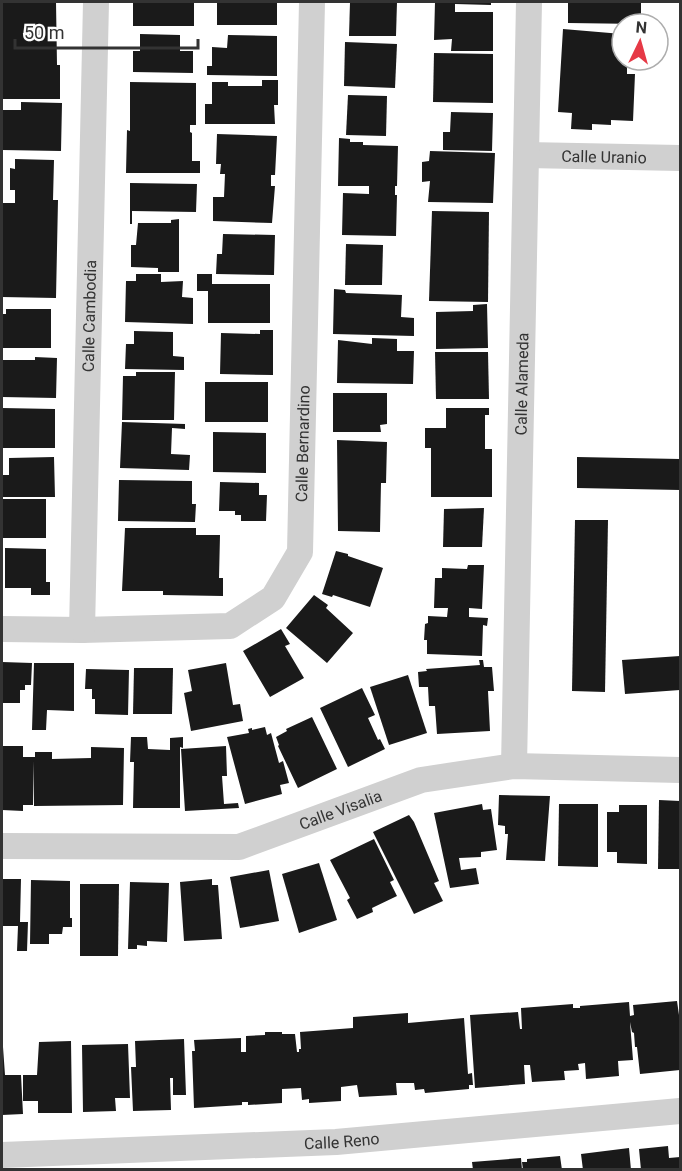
<svg xmlns="http://www.w3.org/2000/svg" width="682" height="1171" font-family="Roboto,sans-serif">
<style>
.building{fill:#1a1a1a}
.lines{fill:none;stroke-linecap:round;stroke-linejoin:round}
.minor{stroke:#d0d0d0;stroke-width:26}
.labels{text-anchor:middle;dominant-baseline:central;stroke-width:6;stroke-linejoin:round;paint-order:stroke}
.street-label{font-size:16px;fill:#333;stroke:#fff}
</style>
<rect width="100%" height="100%" fill="#fff"/>
<!-- building -->
<g class="building">
<polygon points="2,2 56,2 57,65 60,65 60,99 2,99"/>
<rect x="133" y="2" width="61" height="24"/>
<rect x="217" y="2" width="60" height="23"/>
<polygon points="350,2 397,2 396,36 349,36"/>
<polygon points="435,2 491,2 491,5 455,4 455,12 493,12 493,51 451,51 452,39 434,40"/>
<polygon points="568,2 641,2 641,24 568,23"/>
<polygon points="563,29 622,34 622,60 627,60 627,74 635,74 633,121 611,120 611,125 592,124 592,130 571,129 572,113 558,112"/>
<polygon points="140,34 180,35 180,51 193,51 193,73 133,72 133,51 140,51"/>
<polygon points="228,35 277,36 277,76 207,75 207,66 212,66 212,47 227,48"/>
<polygon points="345,42 397,44 395,88 344,86"/>
<polygon points="434,53 493,54 493,103 433,102"/>
<polygon points="262,80 278,80 278,105 274,105 275,124 205,124 205,104 212,104 212,82 228,82 228,86 262,86"/>
<polygon points="130,82 196,83 196,125 190,125 190,132 192,133 192,161 200,161 200,173 126,173 127,130 130,131"/>
<polygon points="348,95 387,96 386,136 346,135"/>
<polygon points="21,102 62,103 61,151 2,150 2,110 21,110"/>
<polygon points="451,112 493,113 492,151 443,150 443,132 450,132"/>
<polygon points="217,134 277,136 275,175 271,175 271,186 275,186 272,223 213,221 213,197 224,197 225,174 220,174 221,164 216,164"/>
<polygon points="339,138 350,139 350,142 363,142 363,145 398,146 397,186 395,186 395,195 397,195 396,236 342,235 343,193 369,194 369,186 338,186"/>
<polygon points="430,151 495,153 493,203 428,202 430,181 422,182 422,162 429,161"/>
<polygon points="15,159 54,160 53,200 58,200 56,298 2,297 2,203 15,203 15,190 10,190 10,168 15,169"/>
<polygon points="130,183 197,184 196,212 132,211 132,224 130,224"/>
<polygon points="432,211 489,212 488,302 429,301"/>
<polygon points="179,219 179,272 158,272 158,268 131,267 131,245 136,245 138,223 171,223 171,220"/>
<polygon points="223,234 275,235 274,275 216,274 217,254 222,254"/>
<polygon points="346,244 383,245 382,285 345,285"/>
<polygon points="136,274 161,274 161,282 183,281 182,297 193,298 193,324 125,322 126,281 136,281"/>
<polygon points="197,274 212,274 212,284 270,284 270,323 208,323 208,291 197,291"/>
<polygon points="334,289 345,290 346,293 402,295 401,317 414,318 414,336 333,334"/>
<polygon points="487,304 488,348 436,349 436,312 473,311 473,305"/>
<polygon points="6,309 51,309 51,348 2,348 3,318 2,314 6,314"/>
<polygon points="260,330 273,330 273,375 220,374 221,333 260,334"/>
<polygon points="134,331 173,332 173,356 184,357 184,370 125,369 126,344 134,344"/>
<polygon points="372,338 397,339 397,351 414,351 413,384 337,383 338,340 372,344"/>
<polygon points="435,352 488,352 489,399 436,399"/>
<polygon points="35,357 57,358 56,398 2,397 2,360 35,360"/>
<polygon points="136,372 175,372 174,420 122,420 123,376 136,376"/>
<rect x="205" y="382" width="63" height="40"/>
<polygon points="333,393 387,393 387,424 380,425 381,432 333,432"/>
<polygon points="2,408 55,409 55,448 2,448"/>
<polygon points="446,408 489,408 489,415 485,415 485,449 492,449 492,497 431,497 431,448 425,448 425,428 446,428"/>
<polygon points="122,422 185,424 185,429 172,428 171,454 190,455 189,470 120,468"/>
<polygon points="213,432 266,433 266,473 213,472"/>
<polygon points="337,440 387,442 386,483 381,483 380,532 338,531"/>
<polygon points="54,457 55,497 2,497 2,475 9,475 9,458"/>
<polygon points="577,457 680,459 680,490 577,488"/>
<polygon points="119,480 192,481 192,504 196,504 195,522 118,521"/>
<polygon points="220,482 259,483 259,495 267,495 266,521 241,521 241,515 235,515 235,511 219,511"/>
<rect x="2" y="499" width="44" height="39"/>
<polygon points="484,508 482,547 443,547 444,509"/>
<polygon points="575,520 608,520 605,692 572,691"/>
<polygon points="125,528 196,528 196,535 220,535 219,578 223,578 223,596 163,595 163,591 122,591"/>
<polygon points="5,548 46,549 46,582 50,582 50,595 31,595 31,588 5,588"/>
<polygon points="336,551 348,554 348,556 383,568 370,607 333,595 332,597 322,594"/>
<polygon points="468,565 484,565 482,609 469,608 469,617 488,618 487,626 483,625 482,656 427,654 427,640 424,640 425,624 428,623 428,616 447,617 448,608 434,608 435,578 442,578 442,568 467,569"/>
<polygon points="314,595 328,605 326,608 353,633 327,663 286,628"/>
<polygon points="281,629 290,644 285,646 304,678 270,697 243,651"/>
<polygon points="680,656 680,690 625,694 622,660"/>
<polygon points="479,660 483,660 484,667 492,667 494,691 488,691 490,731 437,734 435,706 429,706 428,687 419,687 418,672 427,671 426,669 480,665"/>
<polygon points="2,662 32,663 31,685 25,685 25,690 20,690 20,703 2,703"/>
<polygon points="34,663 74,663 74,711 47,710 46,730 32,730"/>
<polygon points="226,663 233,705 240,704 243,721 191,731 184,693 192,691 188,670"/>
<polygon points="134,668 173,668 172,714 133,714"/>
<polygon points="86,669 129,670 128,715 95,714 95,699 92,699 92,689 85,689"/>
<polygon points="408,675 427,733 389,745 370,687"/>
<polygon points="362,688 375,715 368,718 378,740 380,739 385,749 348,767 320,708"/>
<polygon points="312,717 337,769 298,788 278,746 279,745 276,737 287,731 286,729"/>
<polygon points="265,727 267,735 271,733 279,763 283,761 289,783 280,785 282,794 245,804 227,737 249,733 248,729 252,728 252,730"/>
<polygon points="131,737 147,737 148,749 170,750 170,738 183,737 183,748 180,747 180,808 133,808 134,762 130,762"/>
<polygon points="2,746 23,746 23,757 35,757 35,752 52,752 52,759 91,758 91,747 124,748 123,805 34,806 34,761 33,805 23,805 23,811 2,810"/>
<polygon points="226,746 227,776 222,776 224,804 238,803 239,808 185,811 181,749"/>
<polygon points="499,795 550,796 545,861 506,860 508,834 505,834 505,826 498,825"/>
<polygon points="659,800 680,801 680,869 658,869"/>
<polygon points="482,804 483,810 491,809 497,850 481,852 481,857 459,858 461,870 476,868 479,884 450,888 434,813"/>
<polygon points="559,804 598,804 598,867 558,866"/>
<polygon points="619,805 647,805 647,864 617,863 617,852 607,852 607,812 619,812"/>
<polygon points="409,815 414,822 439,881 434,883 443,901 414,914 373,832"/>
<polygon points="374,839 394,880 390,882 397,896 372,908 373,912 357,919 347,900 350,898 330,860"/>
<polygon points="319,863 337,920 299,933 282,874"/>
<polygon points="269,870 279,921 240,928 230,877"/>
<polygon points="2,879 21,879 20,922 28,922 27,951 17,951 18,926 2,926"/>
<polygon points="212,879 212,885 218,885 222,939 184,941 180,882"/>
<polygon points="31,880 70,881 70,918 72,918 72,927 63,927 62,934 49,934 49,944 30,944"/>
<polygon points="130,882 169,883 167,942 147,941 147,946 137,945 137,949 128,949"/>
<polygon points="80,884 119,884 118,956 80,956"/>
<polygon points="677,1001 679,1015 680,1015 680,1070 640,1074 637,1047 635,1047 634,1033 632,1032 630,1022 633,1060 618,1061 619,1076 586,1079 585,1063 578,1064 579,1070 564,1071 565,1080 532,1082 530,1065 524,1065 525,1084 475,1088 470,1015 518,1012 520,1029 522,1029 521,1008 573,1004 573,1008 580,1008 580,1006 629,1002 630,1016 634,1015 633,1005"/>
<polygon points="408,1013 408,1023 464,1018 468,1074 472,1073 473,1085 469,1085 469,1089 425,1093 424,1089 415,1090 414,1083 396,1083 397,1095 359,1097 357,1085 341,1087 341,1101 309,1103 309,1099 302,1100 301,1088 282,1089 282,1103 248,1105 248,1102 242,1102 242,1105 194,1108 192,1051 195,1051 194,1040 241,1038 241,1052 246,1052 246,1036 265,1035 265,1032 282,1032 282,1034 295,1034 297,1052 299,1052 299,1049 301,1049 300,1032 353,1028 353,1017"/>
<polygon points="184,1039 186,1095 173,1095 173,1078 170,1078 171,1110 133,1111 131,1067 136,1067 135,1041"/>
<polygon points="71,1041 72,1113 38,1113 38,1101 23,1101 23,1075 37,1075 39,1042"/>
<polygon points="128,1044 130,1098 115,1098 116,1111 83,1112 82,1045"/>
<polygon points="2,1047 3,1047 5,1075 21,1075 23,1114 2,1115"/>
<polygon points="668,1146 669,1158 680,1157 680,1170 641,1170 639,1149"/>
<polygon points="629,1148 631,1170 583,1170 581,1154"/>
<polygon points="560,1156 562,1170 523,1170 522,1162 527,1162 527,1159"/>
<polygon points="521,1158 522,1170 473,1170 472,1162"/>
</g>
<g class="lines">
<!-- minor -->
<g class="minor">
<path id="s1" d="M526 155 680 158"/>
<path id="s2" d="M2 629 82 630 230 626 273 598 300 552 312 2"/>
<path id="s3" d="M82 630 96 2"/>
<path id="s4" d="M514 766 529 2"/>
<path id="s5" d="M2 846 239 847 421 780 514 766 680 770"/>
<path id="s6" d="M2 1155 336 1142 680 1111"/>
</g>
</g>
<g class="labels">
<!-- street labels -->
<g class="street-label">
<text stroke="none"><textPath href="#s1" startOffset="78">Calle Uranio</textPath></text>
<text stroke="none"><textPath href="#s3" startOffset="314">Calle Cambodia</textPath></text>
<text stroke="none"><textPath href="#s4" startOffset="382">Calle Alameda</textPath></text>
<text stroke="none"><textPath href="#s2" startOffset="441">Calle Bernardino</textPath></text>
<text stroke="none"><textPath href="#s5" startOffset="345">Calle Visalia</textPath></text>
<text stroke="none"><textPath href="#s6" startOffset="340">Calle Reno</textPath></text>
</g>
</g>
<!-- border -->
<rect width="682" height="1171" fill="none" stroke="#333333" stroke-width="6"/>
<!-- north arrow -->
<g transform="translate(640 42) rotate(5)"><circle r="28" fill="#ffffff" stroke="#adadad" stroke-width="1.5"/>
<path d="M0-4.5L10 22L0 15L-10 22Z" fill="#e63946"/>
<text y="-9" font-size="16" font-weight="bold" text-anchor="middle" fill="#333333">N</text>
</g>
<!-- scale -->
<path d="M15 39v9h183v-9" fill="none" stroke="#333333" stroke-width="3"/>
<text x="24" y="39" font-size="18" fill="#333333" stroke="#ffffff" stroke-width="4.5" paint-order="stroke">50 m</text>
</svg>
